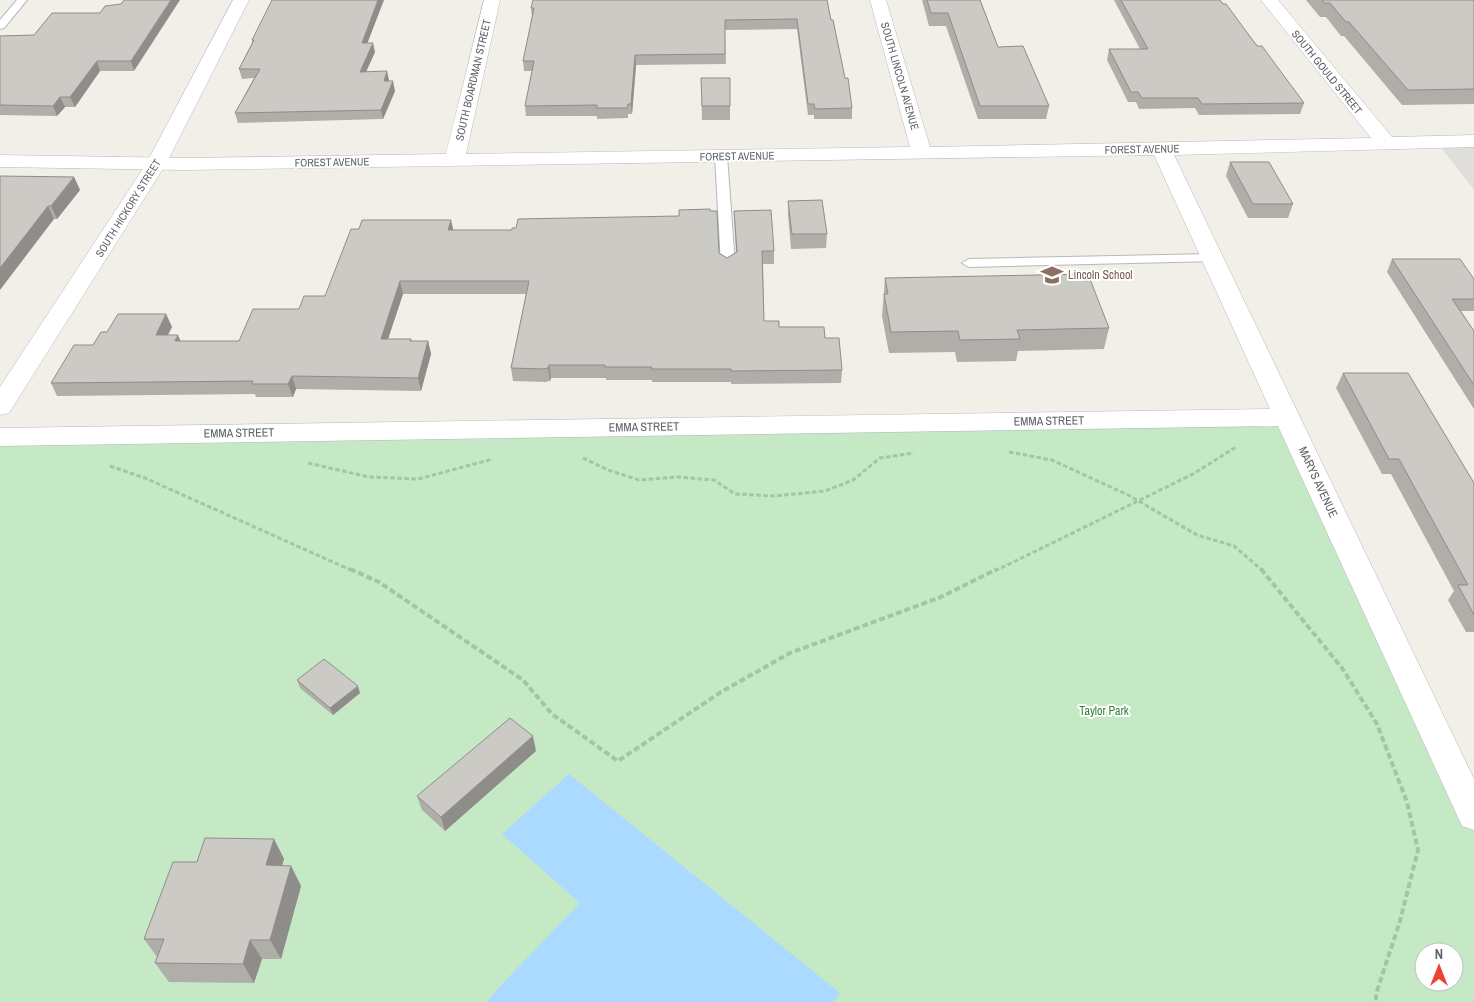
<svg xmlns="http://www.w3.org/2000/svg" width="1474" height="1002" font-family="'Archivo Narrow',sans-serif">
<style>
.industrial{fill:#e0deda}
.green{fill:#c5e8c5;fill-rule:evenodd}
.water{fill:#aadaff}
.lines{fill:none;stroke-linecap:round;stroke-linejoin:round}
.lane-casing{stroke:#b5b8bc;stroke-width:2}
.street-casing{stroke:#b5b8bc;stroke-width:1}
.secondary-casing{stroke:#b6babf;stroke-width:1}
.path-far1{stroke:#9cc7a9;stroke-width:3;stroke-dasharray:4.5 2.5;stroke-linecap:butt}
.path{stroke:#9cc7a9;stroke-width:4;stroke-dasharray:6 3;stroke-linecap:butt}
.lane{fill:#fff;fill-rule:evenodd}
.street{fill:#fff;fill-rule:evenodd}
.secondary{fill:#fff;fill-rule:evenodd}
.wall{fill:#afaea9}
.shaded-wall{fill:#8f8d8a}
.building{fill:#cccac5;stroke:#8f8d8a}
.labels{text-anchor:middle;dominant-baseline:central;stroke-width:4;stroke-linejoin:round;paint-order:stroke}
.far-street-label{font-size:11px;fill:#5f6368;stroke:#fff}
.education-label{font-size:12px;fill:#785e54;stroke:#fff;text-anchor:start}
.street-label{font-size:12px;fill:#5f6368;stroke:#fff}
.park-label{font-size:12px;fill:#348238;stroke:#fff}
</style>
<rect width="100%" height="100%" fill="#f1efe8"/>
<!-- industrial -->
<polygon class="industrial" points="1474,141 1474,190 1437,142"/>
<!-- green -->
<path class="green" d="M1288 417 1474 813V1002H0V437ZM1424 952H1454V982H1424Z"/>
<!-- water -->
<polygon class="water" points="569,774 840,993 833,1002 487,1002 503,983 580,903 502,834"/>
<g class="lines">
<!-- lane casing -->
<g class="lane-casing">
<g id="lane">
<polygon points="17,0 27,0 4,28 0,29 0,20"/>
<polygon points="721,152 727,156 735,265 728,269 721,265 715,156"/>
<polygon points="1212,254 1217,255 1219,258 1217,261 969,267 962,263 969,259"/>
</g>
</g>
<!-- street casing -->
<g class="street-casing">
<polygon id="street" points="484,0 500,0 466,154 910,147 870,0 886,0 930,147 1371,138 1261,0 1278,0 1392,137 1474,135 1474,147 1174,155 1474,779 1474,830 1462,826 1278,426 0,446 0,428 1270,409 1154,155 184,170 0,167 0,155 184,158 446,154"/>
</g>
<!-- secondary casing -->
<g class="secondary-casing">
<polygon id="secondary" points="233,0 249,0 166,164 9,413 0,415 0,387 146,164"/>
</g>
<!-- path-far1 -->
<g class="path-far1">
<polyline points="1009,452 1052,460 1128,495 1197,535 1234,546 1263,571"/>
<polyline points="583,458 608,470 639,480 677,477 714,480 735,494 774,496 825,491 853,480 880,458 914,453"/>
<polyline points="308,463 369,477 418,479 493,459"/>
<polyline points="110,466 145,478 353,571"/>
<polyline points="995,571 1193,474 1236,447"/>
</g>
<!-- path -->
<g class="path">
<polyline points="350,569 379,582 523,680 552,714 618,761 721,692 790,653 941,597 997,569"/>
<polyline points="1261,569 1342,668 1377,724 1407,802 1418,850 1400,921 1376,994 1376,1002"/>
</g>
<!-- lane -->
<use href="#lane" class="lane"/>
<!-- street -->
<use href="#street" class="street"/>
<!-- secondary -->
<use href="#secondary" class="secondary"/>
</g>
<!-- wall -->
<g class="wall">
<polygon points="922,0 980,0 998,47 1049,106 1046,119 978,119 946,26 929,26"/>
<polygon points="1114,0 1220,0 1304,103 1300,114 1199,115 1195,108 1139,109 1136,102 1128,102 1107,60 1109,49 1140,49"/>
<polygon points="1306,0 1474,0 1474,104 1402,105 1344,36 1341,36 1326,17 1320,17"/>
<polygon points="121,4 134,71 100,71 75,107 65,107 57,116 0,115 0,36 34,35 100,13"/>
<polygon points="531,8 831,20 852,108 852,119 814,119 814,115 808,115 797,29 725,30 726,64 636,65 632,114 628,114 628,118 597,119 597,116 526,116 525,106 532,71 524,71 523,61 532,17"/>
<polygon points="252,40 367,43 375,52 366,71 389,80 389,81 395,91 383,119 238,123 235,113 254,78 242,79 239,69 252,43"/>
<polygon points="701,78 730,78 730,120 702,120"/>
<polygon points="1230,162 1293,204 1288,218 1248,218 1226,176"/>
<polygon points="0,176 74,177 80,190 57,219 54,219"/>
<polygon points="788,201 827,234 826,248 791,249 788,215"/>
<polygon points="734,211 774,251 774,264 763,264 764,321 779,327 825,338 842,370 841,383 731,384 731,382 652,382 652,380 606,380 606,378 551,378 550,381 545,382 513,381 511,368 526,294 403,294 388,339 411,339 412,341 428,341 431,354 421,391 296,389 293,397 256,397 255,394 57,396 51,383 107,332 166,314 172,327 168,335 181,341 239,341 299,309 453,230 719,253 727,258 736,253"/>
<polygon points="1392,259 1474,279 1474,311 1461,311 1474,331 1474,409 1387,272"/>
<polygon points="885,278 1109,328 1104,349 1018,351 1016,361 957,362 955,352 889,353 882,316"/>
<polygon points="1343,373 1474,483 1474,632 1466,632 1448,600 1454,591 1391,474 1382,474 1336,388"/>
<polygon points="297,680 360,693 333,715 300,688"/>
<polygon points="536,751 445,831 422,810 417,796"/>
<polygon points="274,839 284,859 282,865 291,866 301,886 281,959 262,959 254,983 169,982 155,963 157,957 144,939 197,862"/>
</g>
<!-- shaded-wall -->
<g class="shaded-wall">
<polygon points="171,0 180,0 134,71 131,61"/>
<polygon points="378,0 384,0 364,52 362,43"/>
<polygon points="373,43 375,52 362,81 360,72"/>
<polygon points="635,55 636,65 632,114 631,104"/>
<polygon points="97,61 100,71 75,107 70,97"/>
<polygon points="387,71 389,80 386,91 384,81"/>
<polygon points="393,81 395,91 383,119 381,110"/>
<polygon points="60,97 65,107 57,116 53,106"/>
<polygon points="74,177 80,190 57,219 51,206"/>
<polygon points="48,206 54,219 0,290 0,268"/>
<polygon points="451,220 454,233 448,230"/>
<polygon points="400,281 403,294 384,351 381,339"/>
<polygon points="166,314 172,327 161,347 156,335"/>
<polygon points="178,335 183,347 175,341"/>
<polygon points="428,341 431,354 421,391 418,378"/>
<polygon points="549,365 551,378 550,381 548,368"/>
<polygon points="292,376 296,389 293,397 288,384"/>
<polygon points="358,686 360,693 333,715 330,708"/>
<polygon points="533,736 536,751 445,831 441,817"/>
<polygon points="274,839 284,859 276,885 266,865"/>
<polygon points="291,866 301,886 281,959 270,940"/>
<polygon points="250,940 262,959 254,983 243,964"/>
</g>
<!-- building -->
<g class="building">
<polygon points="124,0 171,0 131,61 97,61 70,97 60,97 53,106 0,105 0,36 34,35 52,13 100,13 105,6 121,4"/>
<polygon points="272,0 378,0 362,43 373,43 360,72 387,71 384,81 393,81 381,110 235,113 260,69 239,69 254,40 252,40"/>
<polygon points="533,0 827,0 831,20 833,20 845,78 848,78 852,108 815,109 814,104 808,104 797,19 725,20 725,54 635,55 631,104 628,104 627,108 597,108 597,105 525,106 534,61 523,61 534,8 531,8"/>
<polygon points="927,0 980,0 998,47 1023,46 1049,106 980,106 948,13 931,13"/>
<polygon points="1121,0 1220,0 1223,4 1226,4 1257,46 1262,46 1304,103 1202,104 1198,98 1142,98 1138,92 1131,92 1109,49 1148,49"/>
<polygon points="1322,0 1474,0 1474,89 1408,90 1349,22 1346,22 1330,3 1325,3"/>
<polygon points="701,78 730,78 730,106 702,106"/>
<polygon points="1230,162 1269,162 1293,204 1253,204"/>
<polygon points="0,176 74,177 51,206 48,206 0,268"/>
<polygon points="822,200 827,234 792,234 788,201"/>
<polygon points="710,209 710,211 717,211 719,253 727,258 737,252 734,211 771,210 774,251 762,251 764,321 779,321 779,327 824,327 825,338 839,338 842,370 731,371 731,369 651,369 652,367 605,367 605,365 549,365 548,368 543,369 511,368 529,281 400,281 381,339 411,339 410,341 428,341 418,378 292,376 288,384 252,384 253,381 51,383 74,345 93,345 101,332 107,332 118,314 166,314 156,335 178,335 175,341 239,341 253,309 299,309 304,296 325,296 351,229 359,229 362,220 451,220 448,230 512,230 512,228 516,228 518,219 679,216 679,210"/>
<polygon points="1392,259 1460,259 1474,279 1474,299 1452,299 1474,331 1474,385"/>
<polygon points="1088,274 1109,328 1017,330 1020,339 960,340 958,331 891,332 884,294 888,294 885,278"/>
<polygon points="1343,373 1408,373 1474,483 1474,615 1458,585 1468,585 1399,459 1389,459"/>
<polygon points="324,659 358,686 330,708 297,680"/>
<polygon points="510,718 533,736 441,817 417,796"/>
<polygon points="205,838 274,839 266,865 291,866 270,940 250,940 243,964 155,963 164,939 144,939 173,862 197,862"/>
</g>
<!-- icons -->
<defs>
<g id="school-bare" transform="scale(1.725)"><path d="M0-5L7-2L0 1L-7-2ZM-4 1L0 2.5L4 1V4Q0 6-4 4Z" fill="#8d6e63" stroke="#fff" stroke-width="2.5" paint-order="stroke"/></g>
</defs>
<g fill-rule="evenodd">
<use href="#school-bare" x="1052" y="275"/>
</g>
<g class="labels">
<!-- far-street labels -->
<g class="far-street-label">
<text transform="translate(1327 72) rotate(51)">SOUTH GOULD STREET</text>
<text transform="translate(900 76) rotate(74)">SOUTH LINCOLN AVENUE</text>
<text transform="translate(473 80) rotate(-77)">SOUTH BOARDMAN STREET</text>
<text transform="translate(1142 149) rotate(-1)">FOREST AVENUE</text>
<text transform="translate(737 156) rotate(-1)">FOREST AVENUE</text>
<text transform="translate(332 162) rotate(-1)">FOREST AVENUE</text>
<text transform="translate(128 208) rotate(-58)">SOUTH HICKORY STREET</text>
</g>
<!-- education labels -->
<g class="education-label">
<text x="1068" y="275">Lincoln School</text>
</g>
<!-- street labels -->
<g class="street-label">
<text transform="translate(1049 421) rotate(-1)">EMMA STREET</text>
<text transform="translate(644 427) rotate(-1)">EMMA STREET</text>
<text transform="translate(239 433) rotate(-1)">EMMA STREET</text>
<text transform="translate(1318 482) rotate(65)">MARYS AVENUE</text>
</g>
<!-- park labels -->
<g class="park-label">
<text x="1104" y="711">Taylor Park</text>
</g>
</g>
<!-- north arrow -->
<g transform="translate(1439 967)"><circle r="24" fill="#ffffff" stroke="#bfc1c3"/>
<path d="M0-4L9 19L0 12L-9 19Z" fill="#ea4335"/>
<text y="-8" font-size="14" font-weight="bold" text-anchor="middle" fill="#5f6368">N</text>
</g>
</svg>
